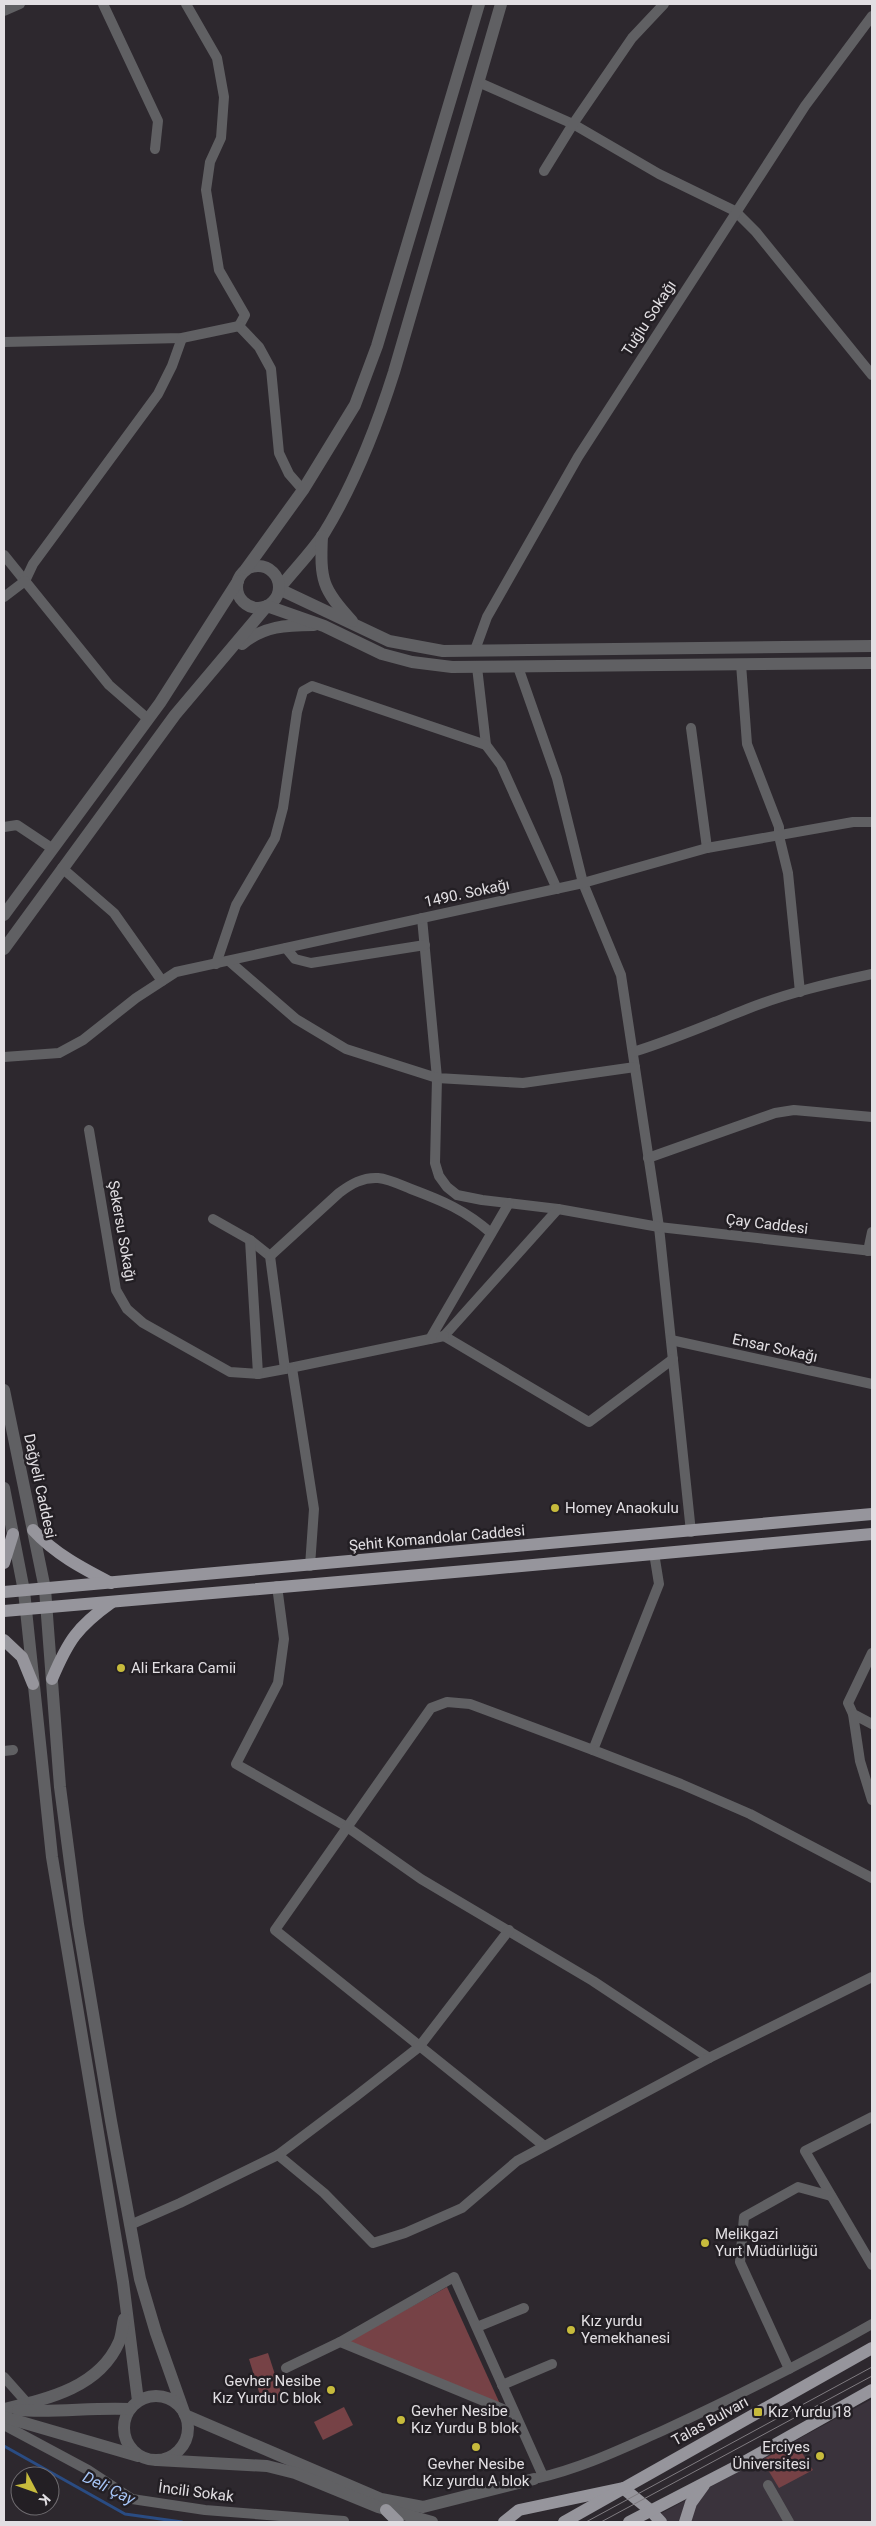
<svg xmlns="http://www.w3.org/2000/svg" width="876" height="2526" font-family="Roboto,sans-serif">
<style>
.built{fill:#3a333c}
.green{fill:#764246}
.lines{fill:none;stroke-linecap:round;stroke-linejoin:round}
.stream{stroke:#2a4c83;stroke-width:3}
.minor{stroke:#606063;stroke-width:10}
.tertiary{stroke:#606063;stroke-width:12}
.primary{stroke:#96959c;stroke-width:12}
.tram{stroke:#7f7b80;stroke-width:1}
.poi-dot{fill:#c7bb3c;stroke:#231f24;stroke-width:2}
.labels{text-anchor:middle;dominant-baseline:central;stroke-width:5;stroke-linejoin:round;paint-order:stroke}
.street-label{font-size:15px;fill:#e2dfe3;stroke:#231f24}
.poi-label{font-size:15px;fill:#e2dfe3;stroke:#231f24;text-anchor:start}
.water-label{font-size:16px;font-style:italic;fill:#a6c5f7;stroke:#231f24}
</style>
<rect width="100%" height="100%" fill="#2d282e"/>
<!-- built -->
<polygon class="built" points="872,2399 872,2522 660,2522 662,2513"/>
<!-- green -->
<g class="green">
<polygon points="447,2287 500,2404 345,2343"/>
<polygon points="268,2353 283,2399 263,2405 249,2359"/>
<polygon points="344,2407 353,2425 323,2440 314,2422"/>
<polygon points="795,2442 813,2470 779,2488 762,2460"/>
</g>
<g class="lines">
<!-- stream -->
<polyline class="stream" points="4,2446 125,2514 182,2522"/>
<!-- minor -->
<g class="minor">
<polyline points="103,4 158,121 155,149"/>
<polyline points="186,4 217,58 224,97 221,138 210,162 206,190 219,270 245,315 239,326 259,347 271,369 279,453 289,474 303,490"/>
<polyline points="4,11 20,4"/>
<polyline points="478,82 573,124 659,174 735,211 756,232 872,375"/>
<polyline points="544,171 573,124 632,38 664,4"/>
<polyline points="4,342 182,338 239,326"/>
<polyline points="4,555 25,581"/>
<polyline points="25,581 33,564 158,394 172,366 182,338"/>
<polyline points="4,597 25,581 109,685 148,719"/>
<polyline points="475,650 487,617 578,457 805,106 872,16"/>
<polyline points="741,664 747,744 779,827 779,836 788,873 800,992"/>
<polyline points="477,667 486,745 501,765 557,889"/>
<polyline points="518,667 557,778 583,883 621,975 659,1227 691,1532"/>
<polyline points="691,728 707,848"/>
<polyline points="4,827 17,825 53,849"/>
<polyline points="62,868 114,913 162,981"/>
<polyline points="422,918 437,1078 523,1083 635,1067"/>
<polyline points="286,948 295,959 311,963 425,945"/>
<polyline points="229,961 296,1019 346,1049 437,1078 435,1163 439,1176 447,1187 457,1195 482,1200 558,1209 659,1227 872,1251"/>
<polyline points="216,964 236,905 275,838 283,808 297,712 303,691 312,686 486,745"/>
<path d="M633 1052C672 1040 709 1024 747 1009 787 993 830 983 872 974"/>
<polyline points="4,1057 59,1053 83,1040 136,998 176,972 583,883 707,848 853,822 872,822"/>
<polyline points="89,1130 116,1290 127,1309 143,1323 230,1372 258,1374 285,1369"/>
<polyline points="648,1158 775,1113 794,1110 872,1117"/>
<polyline points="558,1209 444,1336 589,1422 673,1359"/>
<polyline points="213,1219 250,1240 270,1256 285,1369 444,1336"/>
<polyline points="250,1240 258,1374"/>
<polyline points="868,1251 872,1232"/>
<path d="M270 1256 339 1193C351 1184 363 1177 378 1178 389 1179 401 1185 411 1189 443 1201 465 1210 491 1233"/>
<polyline points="430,1339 509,1203"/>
<polyline points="671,1340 872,1384"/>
<polyline points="292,1368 314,1509 310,1566"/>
<polyline points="654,1553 659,1584 593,1750 681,1784 750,1814 872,1878"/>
<polyline points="277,1586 284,1639 278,1683 236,1764 347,1827 421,1879 593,1981 709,2058"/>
<polyline points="872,1653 848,1703 853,1714 872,1724"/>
<polyline points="853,1714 860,1761 872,1800"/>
<polyline points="4,1751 13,1750"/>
<polyline points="872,2117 805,2151 872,2265"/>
<polyline points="543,2145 275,1930 431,1708 447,1702 470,1704 593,1750"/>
<polyline points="278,2155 324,2193 373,2243 405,2233 462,2208 517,2161 709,2058 872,1977"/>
<polyline points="130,2225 180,2203 278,2155 355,2097 419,2047 509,1930"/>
<polyline points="477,2327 524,2308"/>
<polyline points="340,2342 515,2414"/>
<polyline points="286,2368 340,2342 454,2277 543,2476"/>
<polyline points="789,2369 740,2262 744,2217 798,2187 831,2196"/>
<polyline points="4,2377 28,2404"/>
<polyline points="502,2385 552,2364"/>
<polyline points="4,2425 88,2470 132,2499 205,2510 344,2521"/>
<path d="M538 2478C582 2468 621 2449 662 2431 733 2398 804 2363 872 2324"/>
<polyline points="768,2485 789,2522"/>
</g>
<!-- tertiary -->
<g class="tertiary">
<path d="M501 4 394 372C376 429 354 485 323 535 310 554 293 571 279 589L389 641 443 651 872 646"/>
<path d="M322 536C320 580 322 589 352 621"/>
<circle cx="258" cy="587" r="21"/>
<polyline points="246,569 303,490 355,405 377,346 479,4"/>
<path d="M242 644C264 626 286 625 314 625"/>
<polyline points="4,915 160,703 238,581"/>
<polyline points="4,949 175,715 267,606 324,626 382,654 412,662 452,667 872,663"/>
<polyline points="4,1390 45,1589 60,1787 78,1924 111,2121 140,2279 156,2333 185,2415 381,2499 423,2507 534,2479"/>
<polyline points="4,1488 24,1591 52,1857 123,2282 138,2401"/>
<circle cx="156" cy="2428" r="32"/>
<path d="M4 2409C47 2399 99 2388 119 2342 122 2335 122 2326 124 2319"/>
<path d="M18 2410C55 2413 93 2407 130 2409"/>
<polyline points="4,2417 138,2456"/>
<polyline points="157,2460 267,2466 295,2473 378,2507 432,2522"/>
</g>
<!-- primary -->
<g class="primary">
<path d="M33 1530C55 1554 82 1568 111 1583"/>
<polyline points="4,1563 13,1534"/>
<polyline points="4,1592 872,1514"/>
<path d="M4 1611C293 1588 583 1560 872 1534"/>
<polyline points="4,1640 22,1657 33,1684"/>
<path d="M52 1679C68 1641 77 1627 112 1602"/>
<polyline points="386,2510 398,2522"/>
<polyline points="504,2522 519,2510 623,2488 650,2510 661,2522"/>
<polyline points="564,2522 872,2348"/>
<polyline points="629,2522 737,2466 872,2390"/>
<polyline points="685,2522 691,2503 704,2485"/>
</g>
<!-- tram -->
<g class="tram">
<polyline points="586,2522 872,2367"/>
<polyline points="601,2522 872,2376"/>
</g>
</g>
<!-- markers -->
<g class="poi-dot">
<circle cx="555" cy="1508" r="5"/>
<circle cx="121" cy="1668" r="5"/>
<circle cx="705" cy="2243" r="5"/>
<circle cx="571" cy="2330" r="5"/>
<circle cx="331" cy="2390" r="5"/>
<rect x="753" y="2407" width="10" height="10" rx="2.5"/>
<circle cx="401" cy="2420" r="5"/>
<circle cx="476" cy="2447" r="5"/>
<circle cx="820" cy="2456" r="5"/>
</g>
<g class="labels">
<!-- street labels -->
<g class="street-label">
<text transform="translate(649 318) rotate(-57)">Tuğlu Sokağı</text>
<text transform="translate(467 893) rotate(-12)">1490. Sokağı</text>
<text transform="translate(767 1224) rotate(7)">Çay Caddesi</text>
<text transform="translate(122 1231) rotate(80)">Şekersu Sokağı</text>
<text transform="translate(775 1348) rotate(12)">Ensar Sokağı</text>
<text transform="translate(40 1486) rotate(78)">Dağyeli Caddesi</text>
<text transform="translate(437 1538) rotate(-5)">Şehit Komandolar Caddesi</text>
<text transform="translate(710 2421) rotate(-29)">Talas Bulvarı</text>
<text transform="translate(196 2492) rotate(7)">İncili Sokak</text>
</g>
<!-- poi labels -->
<g class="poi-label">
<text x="565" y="1508">Homey Anaokulu</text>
<text x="131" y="1668">Ali Erkara Camii</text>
<text x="715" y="2234">Melikgazi<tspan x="715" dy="17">Yurt Müdürlüğü</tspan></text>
<text x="581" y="2321">Kız yurdu<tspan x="581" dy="17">Yemekhanesi</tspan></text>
<text x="321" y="2381" text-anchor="end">Gevher Nesibe<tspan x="321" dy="17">Kız Yurdu C blok</tspan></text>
<text x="411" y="2411">Gevher Nesibe<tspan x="411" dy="17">Kız Yurdu B blok</tspan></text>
<text x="768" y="2412">Kız Yurdu 18</text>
<text x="810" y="2447" text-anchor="end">Erciyes<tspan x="810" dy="17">Üniversitesi</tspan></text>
<text x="476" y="2464" text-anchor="middle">Gevher Nesibe<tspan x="476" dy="17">Kız yurdu A blok</tspan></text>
</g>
<!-- water labels -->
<g class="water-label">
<text transform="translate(109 2488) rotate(26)">Deli Çay</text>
</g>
</g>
<!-- border -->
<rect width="876" height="2526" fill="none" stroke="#e2dfe3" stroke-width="10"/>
<!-- north arrow -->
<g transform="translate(35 2491) rotate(131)"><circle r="24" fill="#231f24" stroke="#6f6c70"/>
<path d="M0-4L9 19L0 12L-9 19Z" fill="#c7bb3c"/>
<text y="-8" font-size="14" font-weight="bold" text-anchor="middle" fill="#e2dfe3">K</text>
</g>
</svg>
